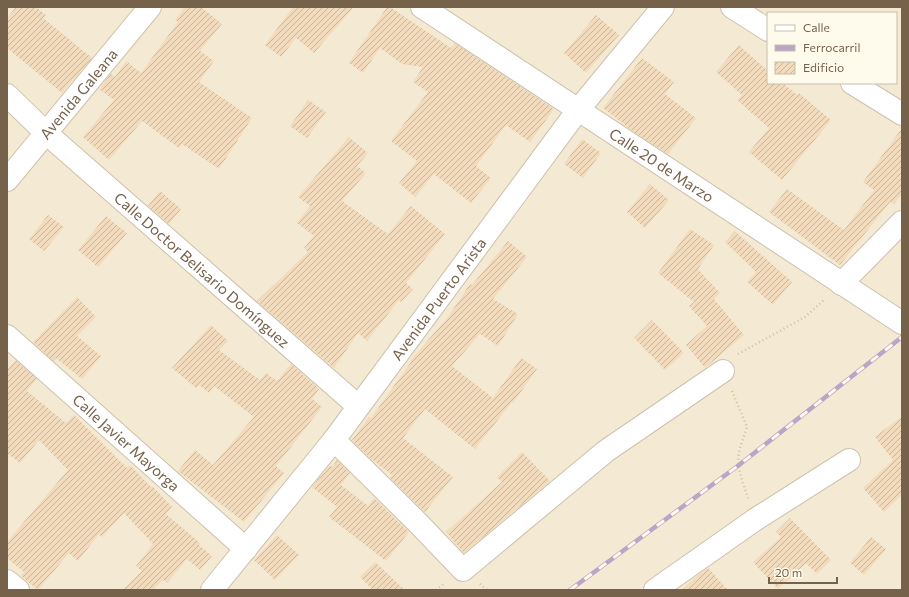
<svg xmlns="http://www.w3.org/2000/svg" width="909" height="597" font-family="Commissioner,sans-serif">
<style>
.residential{fill:#f4ead4;fill-rule:evenodd}
.building{fill:url(#building-hatch)}
.lines{fill:none;stroke-linecap:round;stroke-linejoin:round}
.street-casing{stroke:#cec0ac;stroke-width:24}
.secondary-casing{stroke:#d1c2a9;stroke-width:24}
.path{stroke:#d7bea0;stroke-width:2.5;stroke-dasharray:1 3;stroke-linecap:butt}
.street{stroke:#fff;stroke-width:22}
.secondary{stroke:#fff;stroke-width:22}
.rail-casing{stroke:#bca4c7;stroke-width:4.5}
.rail{stroke:#fffbec;stroke-width:3;stroke-dasharray:9;stroke-linecap:butt}
.labels{text-anchor:middle;dominant-baseline:central;stroke-width:4;stroke-linejoin:round;paint-order:stroke}
.street-label{font-size:15px;fill:#76614a;stroke:#fffbec}
</style>
<defs>
<pattern id="building-hatch" width="6" height="6" patternUnits="userSpaceOnUse"><rect width="6" height="6" fill="#f2dbbd"/><path d="M-1 1l2-2M0 6l6-6M5 7l2-2" fill="none" stroke="#c9b59c"/></pattern>
</defs>
<rect width="100%" height="100%" fill="#fdf7e6"/>
<!-- residential -->
<path class="residential" d="M7 7H902V590H7ZM768 13H896V83H768Z"/>
<!-- building -->
<g class="building">
<polygon points="16,7 36,7 46,15 43,18 92,58 62,93 7,48 7,18"/>
<polygon points="185,7 201,7 222,24 200,51 214,61 199,82 252,118 219,169 182,144 179,148 142,121 109,160 83,137 114,100 99,89 111,74 115,77 126,61 141,73 178,22 175,20"/>
<polygon points="293,7 354,7 314,53 296,38 281,57 265,45"/>
<polygon points="387,7 390,7 451,48 455,43 554,109 530,142 506,125 476,166 491,178 471,203 434,174 415,197 399,183 417,161 391,141 428,92 413,82 423,67 402,64 380,48 363,73 349,63"/>
<polygon points="596,15 619,35 586,73 564,53"/>
<polygon points="739,45 768,71 768,83 783,83 797,95 799,93 831,120 782,180 749,152 769,128 737,100 742,95 716,72"/>
<polygon points="642,58 674,82 665,94 696,118 668,154 634,132 603,108"/>
<polygon points="308,100 326,112 307,138 290,126"/>
<polygon points="902,128 902,194 894,204 890,202 840,265 769,212 787,189 844,230 874,190 863,182"/>
<polygon points="349,137 368,153 357,166 366,173 342,201 388,234 411,206 445,234 406,283 413,289 401,302 399,300 367,341 358,333 334,368 257,301 308,252 304,248 314,236 297,223 310,206 298,197"/>
<polygon points="582,139 601,153 583,178 564,164"/>
<polygon points="650,184 669,200 645,228 627,212"/>
<polygon points="160,191 181,209 169,224 148,206"/>
<polygon points="48,215 64,227 44,251 29,239"/>
<polygon points="106,216 127,233 98,267 78,250"/>
<polygon points="690,229 714,245 698,269 720,293 714,299 744,335 705,368 686,345 707,326 689,306 694,302 658,273"/>
<polygon points="735,231 792,282 773,305 747,282 756,272 725,242"/>
<polygon points="508,241 527,257 493,299 518,314 498,346 480,334 452,366 493,398 521,358 537,369 513,403 512,402 475,449 425,409 403,438 453,477 425,512 390,478 392,475 370,458 352,440 369,417 371,418 411,362 410,361 448,317 470,284 472,285"/>
<polygon points="77,297 96,317 77,336 101,356 82,379 56,358 53,361 33,342"/>
<polygon points="652,320 684,353 665,370 634,338"/>
<polygon points="211,325 228,341 219,350 260,380 266,373 277,381 291,364 319,389 312,399 322,407 276,466 284,473 244,522 178,471 195,450 213,465 254,417 214,386 209,393 199,385 196,388 172,368"/>
<polygon points="16,360 37,379 27,391 66,423 74,415 127,468 130,465 151,487 152,486 172,507 166,514 200,543 199,545 212,556 200,570 187,559 167,583 163,580 153,590 123,590 142,571 136,566 153,544 124,513 102,537 99,534 78,561 69,553 38,590 21,576 24,572 7,558 7,542 68,470 39,440 20,463 7,453 7,370"/>
<polygon points="902,416 902,495 884,512 863,488 893,460 875,437"/>
<polygon points="522,452 550,481 464,553 446,532 502,482 497,477"/>
<polygon points="337,460 350,473 341,485 368,506 374,498 409,532 386,561 329,517 337,507 312,487 330,465 332,467"/>
<polygon points="790,518 831,560 817,574 806,563 778,589 753,562 781,537 776,532"/>
<polygon points="277,535 299,555 275,580 254,560"/>
<polygon points="871,537 886,549 864,575 850,563"/>
<polygon points="375,562 405,590 373,590 360,577"/>
<polygon points="708,568 728,590 682,590 698,575"/>
</g>
<g class="lines">
<!-- street casing -->
<g class="street-casing">
<g id="street">
<path id="s1" d="M422 7 902 323"/>
<polyline points="732,7 768,30"/>
<polyline points="852,83 902,114"/>
<path id="s2" d="M7 95 46 133 358 406"/>
<polyline points="841,284 902,222"/>
<path id="s3" d="M7 336 246 549"/>
<polyline points="334,440 419,524 463,570 606,451 723,371"/>
<path id="s4" d="M212 590 334 440 578 110 663 7"/>
<polyline points="655,590 756,519 849,460"/>
</g>
</g>
<!-- secondary casing -->
<g class="secondary-casing">
<g id="secondary">
<path id="s5" d="M7 180 150 7"/>
<polyline points="7,581 18,590"/>
</g>
</g>
<!-- path -->
<g class="path">
<polyline points="738,354 805,317 825,299"/>
<path d="M732 391 747 427C745 434 742 441 740 448 735 465 743 483 748 498"/>
<polyline points="480,584 487,590"/>
<polyline points="436,590 445,583"/>
</g>
<!-- street -->
<use href="#street" class="street"/>
<!-- secondary -->
<use href="#secondary" class="secondary"/>
<!-- rail casing -->
<g class="rail-casing">
<polyline id="rail" points="570,590 739,465 902,337"/>
</g>
<!-- rail -->
<use href="#rail" class="rail"/>
</g>
<g class="labels">
<!-- street labels -->
<g class="street-label">
<text stroke="none"><textPath href="#s5" startOffset="112">Avenida Galeana</textPath></text>
<text stroke="none"><textPath href="#s1" startOffset="287">Calle 20 de Marzo</textPath></text>
<text stroke="none"><textPath href="#s2" startOffset="262">Calle Doctor Belisario Domínguez</textPath></text>
<text stroke="none"><textPath href="#s4" startOffset="369">Avenida Puerto Arista</textPath></text>
<text stroke="none"><textPath href="#s3" startOffset="160">Calle Javier Mayorga</textPath></text>
</g>
</g>
<!-- border -->
<rect width="909" height="597" fill="none" stroke="#76614a" stroke-width="16"/>
<!-- legend -->
<rect x="767" y="12" width="130" height="72" fill="#fffbec" stroke="#c8bdab"/>
<rect x="775" y="25" width="20" height="6" fill="#ffffff" stroke="#c8bdab"/>
<text x="803" y="32" font-size="12" fill="#76614a">Calle</text>
<rect x="775" y="45" width="20" height="6" fill="#bca4c7" stroke="#c8bdab"/>
<text x="803" y="52" font-size="12" fill="#76614a">Ferrocarril</text>
<rect x="775" y="62" width="20" height="12" fill="url(#building-hatch)" stroke="#c8bdab"/>
<text x="803" y="72" font-size="12" fill="#76614a">Edificio</text>
<!-- scale -->
<path d="M769 577v6h68v-6" fill="none" stroke="#76614a" stroke-width="2"/>
<text x="775" y="577" font-size="12" fill="#76614a" stroke="#fffbec" stroke-width="3" paint-order="stroke">20 m</text>
</svg>
